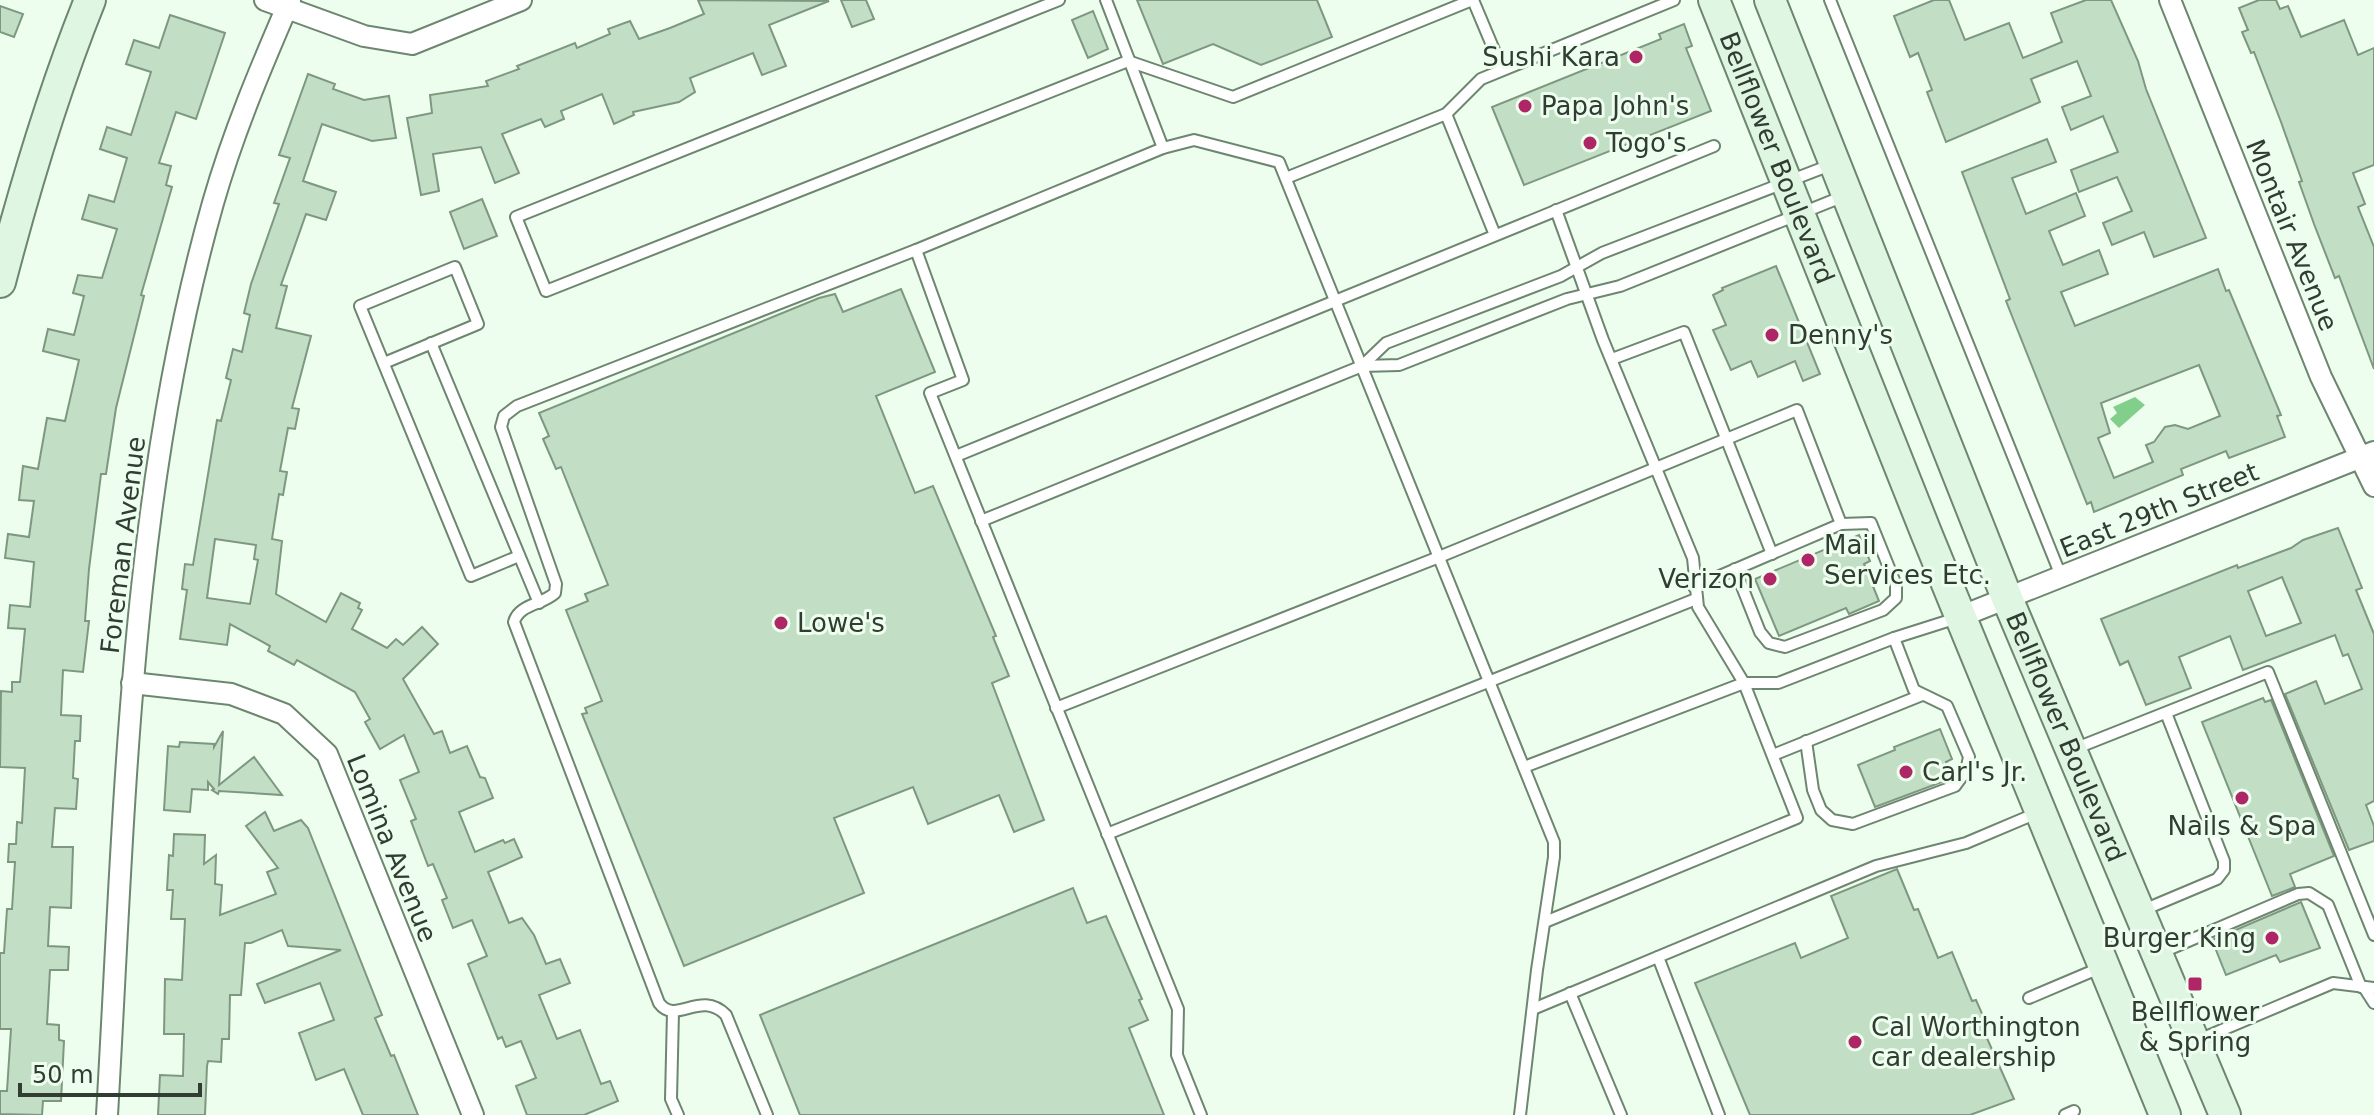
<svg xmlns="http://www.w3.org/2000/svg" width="2374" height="1115" font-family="'DejaVu Sans',sans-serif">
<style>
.water{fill:#82cf8c}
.building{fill:#c2dec5;stroke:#7e9880;stroke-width:2;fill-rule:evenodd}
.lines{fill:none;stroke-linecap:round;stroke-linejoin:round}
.lane-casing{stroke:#6d866f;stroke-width:14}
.street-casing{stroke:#6d866f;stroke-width:24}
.secondary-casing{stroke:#6d866f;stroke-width:34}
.lane{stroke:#fff;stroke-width:10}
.street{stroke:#fff;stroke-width:20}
.secondary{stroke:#dff7e2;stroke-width:30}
.poi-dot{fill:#af2666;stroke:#edfeee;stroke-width:3}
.labels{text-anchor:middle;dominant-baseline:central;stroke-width:6;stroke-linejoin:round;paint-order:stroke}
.poi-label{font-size:26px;fill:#313c32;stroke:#edfeee;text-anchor:start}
.street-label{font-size:26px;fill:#313c32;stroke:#edfeee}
</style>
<rect width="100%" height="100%" fill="#edfeee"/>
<!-- water -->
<polygon class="water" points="2135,397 2145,405 2119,428 2110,419 2117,413 2113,407"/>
<!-- building -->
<g class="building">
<polygon points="698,0 829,1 769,25 786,66 762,75 753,53 690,78 695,92 679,102 633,112 634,115 614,124 602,94 561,111 564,119 545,127 541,119 502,134 519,173 495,183 481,147 433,154 439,191 421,195 407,118 432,113 430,95 488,86 486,81 519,69 517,66 575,43 577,48 610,34 608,29 630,21 639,39 670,28 704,14"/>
<polygon points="841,0 866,0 874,19 852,27"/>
<polygon points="1137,0 1317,0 1332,37 1261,65 1213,44 1163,64"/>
<polygon points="1934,0 1949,0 1965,40 2009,23 2023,58 2062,42 2051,13 2086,0 2111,0 2138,61 2146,89 2206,238 2154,257 2144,232 2112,245 2103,223 2132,211 2117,177 2079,192 2071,170 2118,152 2103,116 2071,130 2062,107 2091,96 2077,61 2031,79 2040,102 1946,142 1927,92 1932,90 1918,53 1910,57 1894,16"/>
<polygon points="2259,0 2276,0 2280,9 2288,6 2301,37 2344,20 2358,55 2374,48 2374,165 2353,173 2365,204 2358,207 2374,247 2374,369 2339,276 2335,278 2314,224 2299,182 2302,181 2281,122 2254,52 2251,53 2242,32 2248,30 2239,8"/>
<polygon points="0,6 23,14 14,37 0,32"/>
<polygon points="1093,11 1108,49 1088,58 1072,20"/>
<polygon points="170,15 225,33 196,119 176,112 159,163 171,166 166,185 172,187 141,295 144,296 116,408 106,474 101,474 89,569 85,621 89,621 83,672 63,670 61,715 81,716 80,741 75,741 73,778 78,779 76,809 55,808 52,847 73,847 71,908 50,907 48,946 69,947 68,970 50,970 47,1024 59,1025 59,1040 64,1041 61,1101 43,1101 42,1115 0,1114 0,1091 7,1091 11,1029 0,1029 0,953 4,953 7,909 12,909 15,862 8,862 9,844 16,844 17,822 22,823 25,768 0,767 1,691 12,692 12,682 20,682 25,629 8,628 10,605 30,607 34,562 5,558 8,534 29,537 34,501 19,500 23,466 38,469 47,418 65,421 79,360 43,351 48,329 74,335 84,296 73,293 78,275 102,278 117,229 82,219 89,195 114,202 127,158 100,149 107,127 131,135 151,72 126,64 134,40 159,48"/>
<polygon points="1684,24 1692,46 1686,48 1711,111 1524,185 1492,107 1661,39 1659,34"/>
<path d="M308 74 335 84 333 89 364 100 389 96 396 138 372 141 322 124 303 181 336 192 326 220 306 214 281 285 287 286 276 328 311 336 292 408 299 409 295 429 288 428 280 471 287 472 283 495 279 494 272 539 282 541 276 594 326 622 341 593 360 603 358 608 362 610 352 629 387 648 396 639 403 645 422 627 438 644 403 679 434 734 442 731 450 753 467 746 480 777 485 778 493 798 459 812 475 852 503 840 505 843 514 839 522 857 488 872 509 923 522 918 534 935 546 964 560 959 570 983 539 995 557 1039 580 1030 601 1084 610 1081 618 1101 584 1115H527L516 1086 536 1078 521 1041 506 1047 502 1037 498 1039 468 964 487 956 472 920 453 928 442 900 447 898 433 864 428 866 411 821 416 819 400 780 419 772 404 735 380 749 365 722 370 719 355 692 297 660 294 665 268 651 270 646 230 624 227 645 180 639 187 590 182 589 185 564 193 565 217 420 221 421 231 380 226 378 233 349 242 352 250 315 244 313 251 284 279 204 274 203 290 158 279 155ZM215 539 256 545 254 559 258 560 250 604 207 598Z"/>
<path d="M2047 139 2056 162 2012 178 2026 214 2076 193 2085 216 2049 231 2063 265 2099 250 2108 274 2061 292 2075 326 2218 269 2226 291 2229 290 2281 415 2277 416 2285 437 2229 458 2226 451 2181 469 2183 475 2094 512 2091 502 2087 504 2006 301 2010 299 1962 172ZM2199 365 2220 416 2188 429 2175 425 2165 427 2154 442 2146 445 2153 462 2114 478 2098 438 2110 433 2101 403Z"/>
<polygon points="482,199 497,236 464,249 450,212"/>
<polygon points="1776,266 1820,374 1803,381 1795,361 1758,377 1751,361 1731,370 1713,330 1726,325 1713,295 1723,290 1722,288"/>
<polygon points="901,289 935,372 876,396 915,493 933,486 996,636 993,637 1009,676 992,683 1044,820 1014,832 999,795 928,824 913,787 834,818 864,893 684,966 582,714 587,713 585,708 602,701 566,610 588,601 585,594 608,585 561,467 556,469 543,439 549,436 539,413 819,298 835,294 843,312"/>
<path d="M2338 528 2362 588 2356 590 2374 634V801L2366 805 2374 826V841L2349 850 2285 694 2316 681 2325 704 2362 689 2348 654 2343 656 2335 635 2243 670 2230 636 2179 657 2191 688 2146 705 2128 661 2120 665 2101 619 2237 565 2238 568 2291 548 2303 540ZM2282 577 2301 623 2266 636 2248 591Z"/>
<polygon points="1859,535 1870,561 1864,564 1879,601 1849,614 1846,608 1779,636 1755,579"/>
<polygon points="2263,698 2265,702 2271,700 2334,856 2290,874 2295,887 2272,896 2202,722"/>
<polygon points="1940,729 1952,759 1946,762 1952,776 1950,779 1875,807 1858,765 1895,750 1894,747"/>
<polygon points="223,731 219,785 254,757 282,795 219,791 218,794 212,790 214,789 208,782 208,790 192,789 190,812 164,810 168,746 179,747 180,742 214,744 214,747"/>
<polygon points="265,812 274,831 301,820 308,828 382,1015 375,1018 391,1056 394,1055 418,1115 363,1115 344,1069 316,1080 299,1033 334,1020 320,983 265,1003 257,984 341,950 288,946 282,930 251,943 245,943 241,995 230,995 229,1039 222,1039 221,1062 208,1061 207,1066 205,1115 158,1115 160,1075 183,1076 184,1034 164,1034 165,979 182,980 185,919 171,919 173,890 167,890 169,855 173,856 174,834 205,835 204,864 216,855 215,884 222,885 220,915 276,894 267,872 278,868 246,826"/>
<polygon points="1897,869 1914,910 1918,909 1938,958 1952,952 1972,1001 1976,1000 1987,1025 1982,1027 2014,1099 1970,1115 1750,1115 1695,983 1795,943 1801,958 1848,938 1831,896"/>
<polygon points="1073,888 1087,923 1106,916 1142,999 1139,1000 1148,1020 1129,1028 1164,1115 800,1115 760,1015"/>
<polygon points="2301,902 2320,948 2280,962 2276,955 2226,975 2212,940"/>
</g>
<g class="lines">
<!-- lane casing -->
<g class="lane-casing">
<g id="lane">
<polyline points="1059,0 516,217 546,291 1128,61 1233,97 1472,0"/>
<polyline points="1106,0 1163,148"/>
<polyline points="1473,0 1502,69"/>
<polyline points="1830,0 2061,576"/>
<polyline points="1446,114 1495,235"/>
<polyline points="1286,178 1446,114 1481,79 1674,0"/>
<polyline points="431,343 539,603"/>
<polyline points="1612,359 1684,332 1772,554"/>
<polyline points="384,363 478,324 455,267 360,306 471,576 519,556"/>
<polyline points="1362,366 1399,365 1567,299 1620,286 1844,196"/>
<polyline points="956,456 1714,146"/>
<polyline points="981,521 1362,366 1386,343 1561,276 1602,253 1833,164"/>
<polyline points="1735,569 1760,632 1769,643 1785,647 1883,610 1896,598 1896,585 1871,523 1841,524"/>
<polyline points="1056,708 1439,557 1797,410 1841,524 1694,587"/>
<polyline points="1806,741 1813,790 1821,810 1832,820 1853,824 1955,786 1966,771 1969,757 1947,706 1914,690 1894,638"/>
<polyline points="2074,749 2268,672 2374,935"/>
<polyline points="1773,755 1922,695"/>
<polyline points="1524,767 1744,683 1778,683 1894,638 1957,618"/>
<polyline points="1107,834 1696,599"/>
<polyline points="2141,911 2217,879 2224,870 2224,861 2166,713"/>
<polyline points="1545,922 1797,818 1744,683 1698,607 1693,558 1603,340 1556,210"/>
<polyline points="2158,954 2298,894 2309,893 2328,905 2361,987"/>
<polyline points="1658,957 1719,1115"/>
<polyline points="2365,989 2374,1003"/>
<polyline points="1570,993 1621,1115"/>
<polyline points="2029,998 2102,967"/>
<polyline points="1533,1009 1876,866 1966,843 2037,813"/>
<polyline points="673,1012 671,1099 678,1115"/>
<polyline points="2196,1041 2333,983 2374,988"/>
<path d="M767 1115 726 1015C700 989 676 1026 659 1003L514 622C519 604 542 605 555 593L556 584 501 427 504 416 517 406 916 250"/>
<polyline points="1201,1115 1177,1055 1178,1009 930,393 963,380 916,250 1163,148 1194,140 1279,162 1554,842 1554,857 1537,970 1520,1115"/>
<polyline points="2065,1115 2074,1111"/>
</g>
</g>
<!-- street casing -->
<g class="street-casing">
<g id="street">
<polyline points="265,0 364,36 412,44 521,0"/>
<polyline points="2170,0 2321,377 2374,486"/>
<polyline points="1962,616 2374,452"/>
<polyline points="132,683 231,694 284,714 327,754 473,1115"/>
<path d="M107 1115C125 810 129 499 213 203 233 133 261 67 290 0"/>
</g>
</g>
<!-- secondary casing -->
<g class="secondary-casing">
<g id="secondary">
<path id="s1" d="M1714 0 1927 535 2165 1115"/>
<path id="s2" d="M1770 0 2007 598 2225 1115"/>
<path d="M0 282C25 186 53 92 90 0"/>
</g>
</g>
<!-- lane -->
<use href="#lane" class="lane"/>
<!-- street -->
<use href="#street" class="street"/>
<!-- secondary -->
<use href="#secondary" class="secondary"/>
</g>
<!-- markers -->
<g class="poi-dot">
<circle cx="1636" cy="57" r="8"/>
<circle cx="1525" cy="106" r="8"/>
<circle cx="1590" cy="143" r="8"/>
<circle cx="1772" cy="335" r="8"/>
<circle cx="1808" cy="560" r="8"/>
<circle cx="1770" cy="579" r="8"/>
<circle cx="781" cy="623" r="8"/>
<circle cx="1906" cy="772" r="8"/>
<circle cx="2242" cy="798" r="8"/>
<circle cx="2272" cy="938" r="8"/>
<rect x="2187" y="976" width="16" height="16" rx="4"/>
<circle cx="1855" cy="1042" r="8"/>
</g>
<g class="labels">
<!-- poi labels -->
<g class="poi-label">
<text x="1620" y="57" text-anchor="end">Sushi Kara</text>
<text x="1541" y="106">Papa John's</text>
<text x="1606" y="143">Togo's</text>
<text x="1788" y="335">Denny's</text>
<text x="1824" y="545">Mail<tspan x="1824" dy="30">Services Etc.</tspan></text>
<text x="1754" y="579" text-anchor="end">Verizon</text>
<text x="797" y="623">Lowe's</text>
<text x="1922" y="772">Carl's Jr.</text>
<text x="2242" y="826" text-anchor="middle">Nails &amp; Spa</text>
<text x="2256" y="938" text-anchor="end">Burger King</text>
<text x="2195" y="1012" text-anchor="middle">Bellflower<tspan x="2195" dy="30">&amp; Spring</tspan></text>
<text x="1871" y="1027">Cal Worthington<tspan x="1871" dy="30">car dealership</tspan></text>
</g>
<!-- street labels -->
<g class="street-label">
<text stroke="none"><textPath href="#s1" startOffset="170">Bellflower Boulevard</textPath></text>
<text transform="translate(2292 235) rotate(68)">Montair Avenue</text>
<text transform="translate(2159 510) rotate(-22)">East 29th Street</text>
<text transform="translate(123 545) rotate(-83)">Foreman Avenue</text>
<text stroke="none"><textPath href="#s2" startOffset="794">Bellflower Boulevard</textPath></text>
<text transform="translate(392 848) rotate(68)">Lomina Avenue</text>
</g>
</g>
<!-- scale -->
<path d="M20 1083v12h180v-12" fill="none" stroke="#313c32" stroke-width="4"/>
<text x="32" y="1083" font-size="24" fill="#313c32" stroke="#edfeee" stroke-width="6" paint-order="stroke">50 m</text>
</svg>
